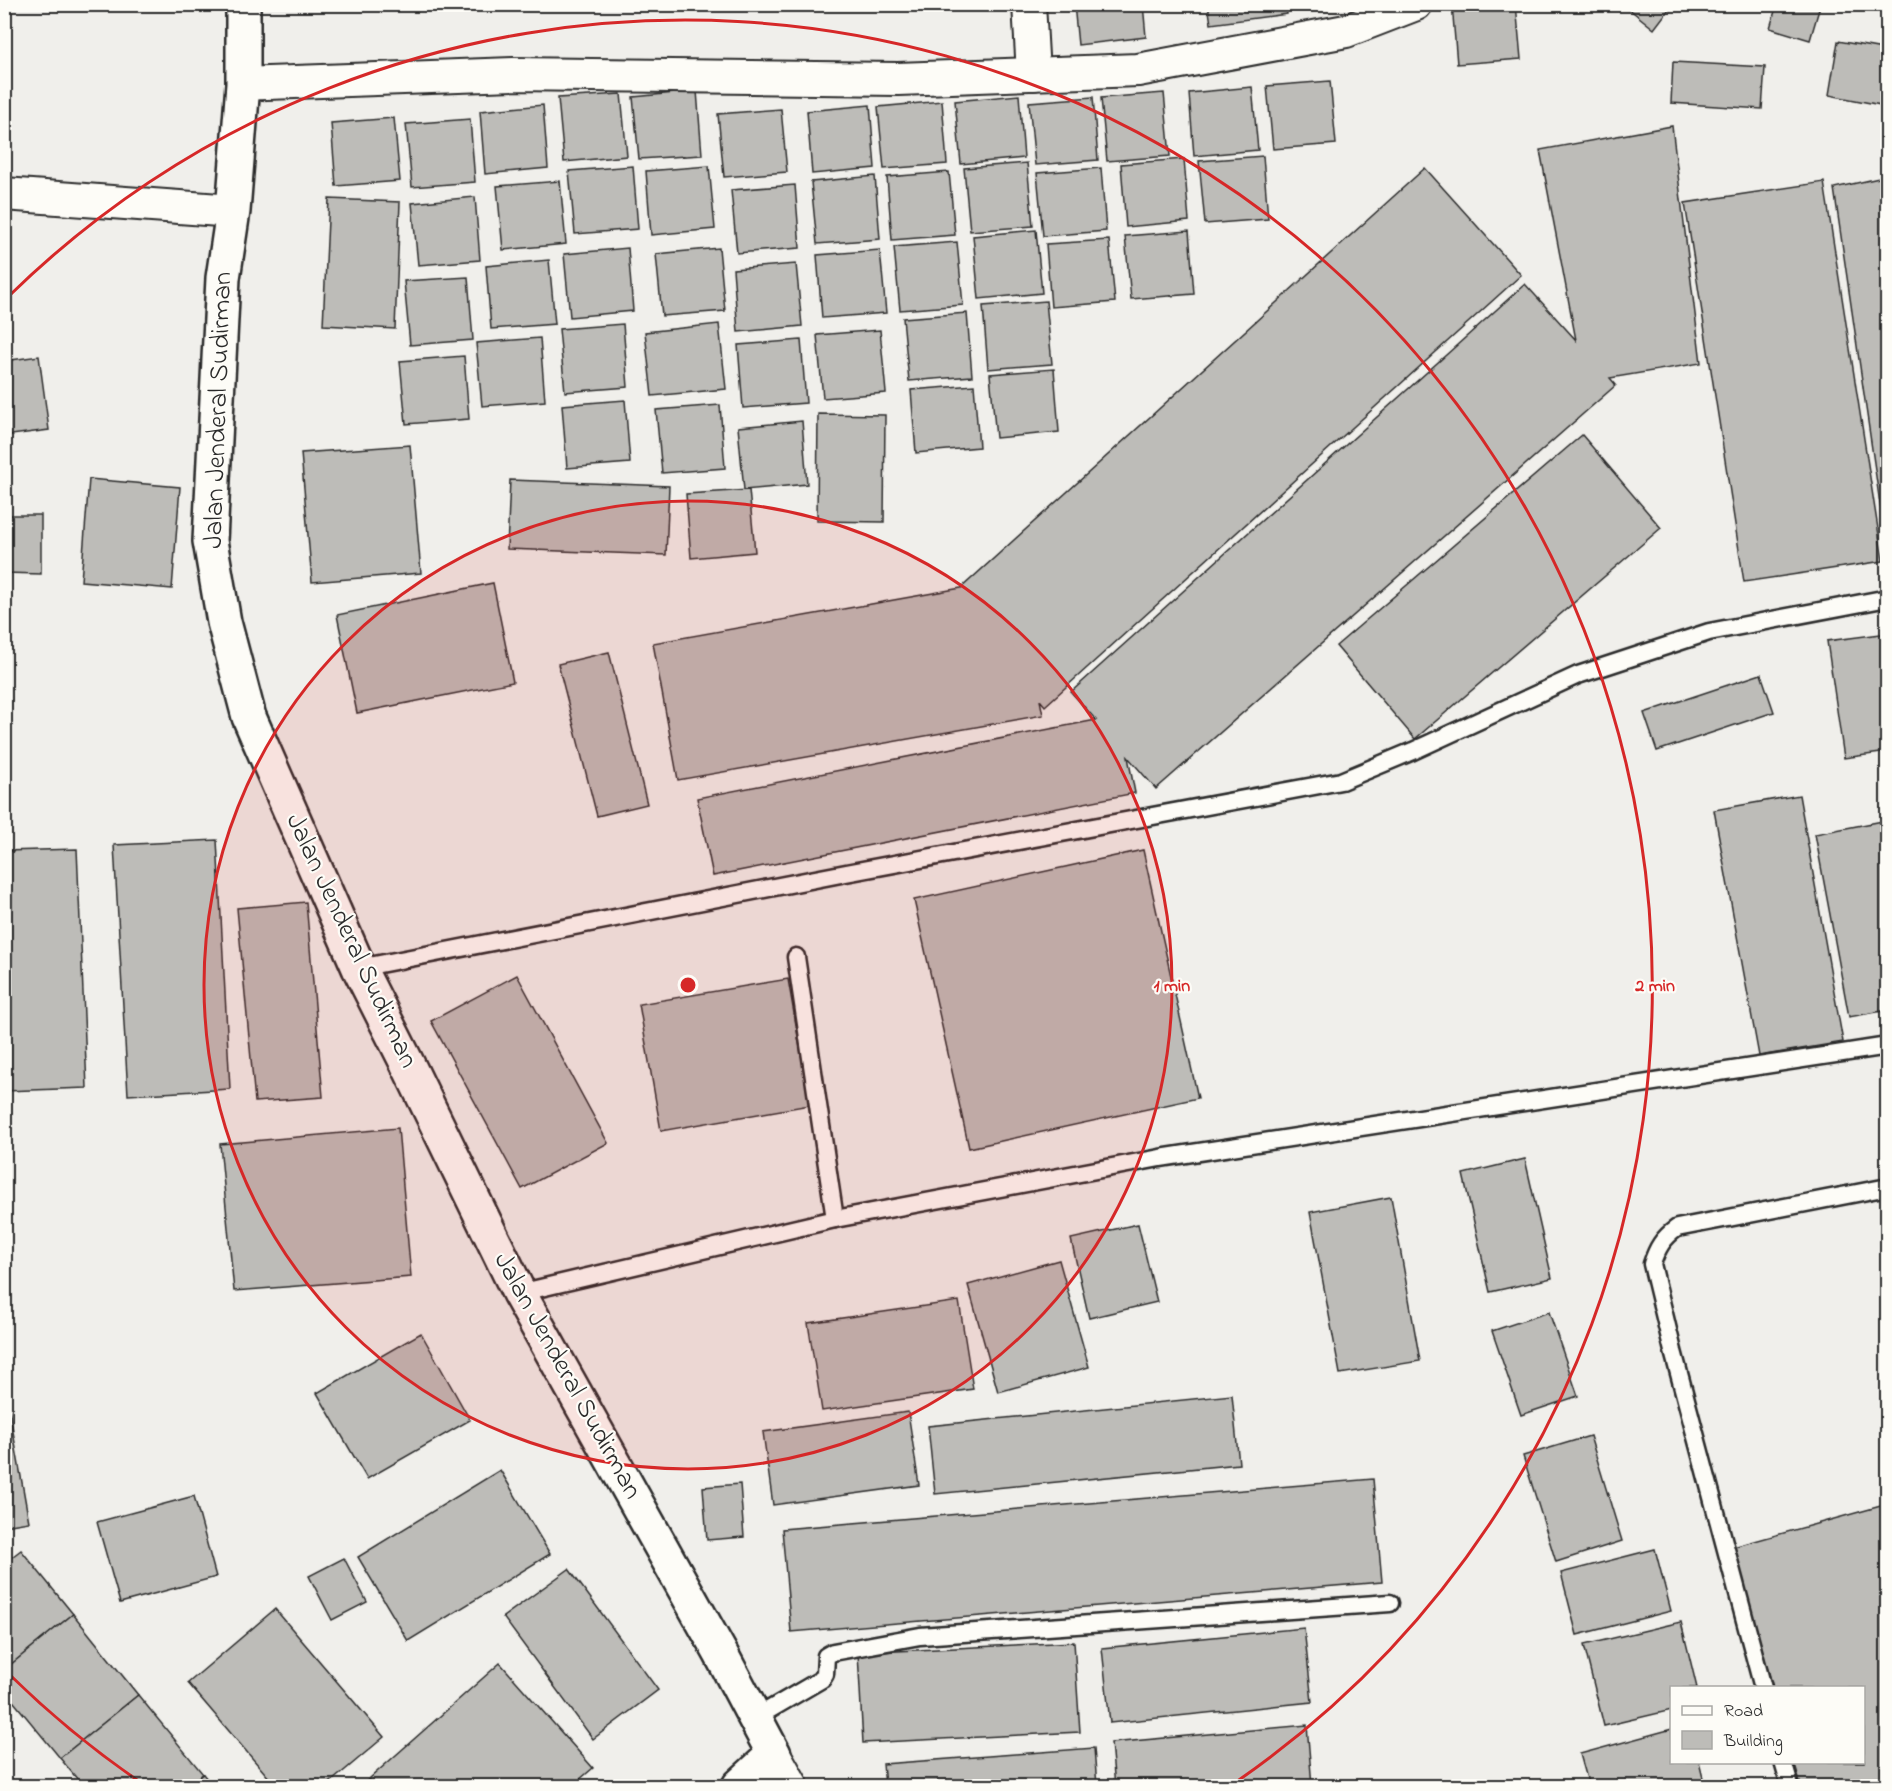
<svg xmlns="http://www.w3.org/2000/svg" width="1892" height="1791" font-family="'Indie Flower',sans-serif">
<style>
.building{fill:#bdbcb8;stroke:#2b2b2b;stroke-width:1.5}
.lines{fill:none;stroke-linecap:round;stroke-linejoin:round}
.service-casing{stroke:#2b2b2b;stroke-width:21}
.minor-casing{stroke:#2b2b2b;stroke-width:36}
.secondary-casing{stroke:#2b2b2b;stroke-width:38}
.service{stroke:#fdfcf7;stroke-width:16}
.minor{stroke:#fdfcf7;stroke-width:32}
.secondary{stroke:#fdfcf7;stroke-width:33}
.ring{fill:none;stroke:#d62828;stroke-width:3}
.labels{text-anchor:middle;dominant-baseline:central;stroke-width:4.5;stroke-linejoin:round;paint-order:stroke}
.street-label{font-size:27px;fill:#2b2b2b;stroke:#fdfcf7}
.centre{fill:#d62828;stroke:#fdfcf7;stroke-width:3}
.ring-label{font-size:18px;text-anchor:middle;font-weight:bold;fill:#d62828;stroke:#fdfcf7;stroke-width:4.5;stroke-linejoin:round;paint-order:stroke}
</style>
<rect width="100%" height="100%" fill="#f0efeb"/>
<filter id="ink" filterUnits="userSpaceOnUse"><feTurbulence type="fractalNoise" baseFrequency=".0167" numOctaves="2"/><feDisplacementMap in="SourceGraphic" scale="12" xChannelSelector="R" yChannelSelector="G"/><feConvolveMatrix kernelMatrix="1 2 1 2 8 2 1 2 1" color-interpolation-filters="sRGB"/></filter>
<g filter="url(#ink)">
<!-- building -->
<g class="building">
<polygon points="1074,4 1143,4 1146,37 1078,45"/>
<polygon points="1208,4 1286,4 1287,14 1211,24"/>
<polygon points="1452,4 1516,4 1521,59 1457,64"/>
<polygon points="1623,4 1673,4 1654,29"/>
<polygon points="1777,4 1820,6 1810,40 1770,28"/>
<polygon points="1838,41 1888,50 1888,66 1881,105 1829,95"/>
<polygon points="1673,62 1765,67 1762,109 1671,103"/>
<polygon points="1330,81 1336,144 1273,149 1267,86"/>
<polygon points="1252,87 1258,150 1194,156 1189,93"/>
<polygon points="697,91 702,155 639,159 633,97"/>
<polygon points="1164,93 1170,156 1107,161 1101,98"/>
<polygon points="621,94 627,156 564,162 558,98"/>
<polygon points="1019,95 1024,158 961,164 955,101"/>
<polygon points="1093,97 1098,160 1035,165 1029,102"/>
<polygon points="942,101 947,164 884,169 878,107"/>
<polygon points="543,105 548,168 485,174 480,111"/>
<polygon points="870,105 875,168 812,174 807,111"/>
<polygon points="781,109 787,172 724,177 718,114"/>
<polygon points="394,118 400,181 336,186 331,123"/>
<polygon points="470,119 475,182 412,187 406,124"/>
<polygon points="1672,126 1701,363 1610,378 1616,385 1156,789 1128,757 1135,793 713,876 697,798 1096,720 1071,692 1525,284 1576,340 1540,150"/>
<polygon points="1263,156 1268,219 1205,224 1199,161"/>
<polygon points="1184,159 1189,221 1126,227 1121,164"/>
<polygon points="1027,163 1033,226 970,231 964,168"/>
<polygon points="633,166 638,229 575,234 569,171"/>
<polygon points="709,166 715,229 651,235 646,171"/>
<polygon points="1101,168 1106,231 1043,236 1037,173"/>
<polygon points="1425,168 1521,275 1045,706 1040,700 1043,715 678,780 653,643 961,588"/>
<polygon points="949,172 955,235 892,240 887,177"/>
<polygon points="875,176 880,239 817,244 811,182"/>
<polygon points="1888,176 1888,552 1887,552 1834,188"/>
<polygon points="560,181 566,244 503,250 497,186"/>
<polygon points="1824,182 1883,561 1744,582 1685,203"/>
<polygon points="795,185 800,248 737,253 731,190"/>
<polygon points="475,197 480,260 418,265 412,203"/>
<polygon points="329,199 400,202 395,329 323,325"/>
<polygon points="1036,230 1042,293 979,299 973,236"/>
<polygon points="1189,231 1194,294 1131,299 1125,236"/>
<polygon points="1109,240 1115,302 1051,307 1046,244"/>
<polygon points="957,242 963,305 900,310 894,247"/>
<polygon points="628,248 633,311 570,317 564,254"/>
<polygon points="719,248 725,311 662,316 656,254"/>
<polygon points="880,250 886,313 822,318 817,255"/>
<polygon points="549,260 555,324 491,329 486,266"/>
<polygon points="796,264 802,326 738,332 733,269"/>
<polygon points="468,277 473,340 410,345 404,281"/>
<polygon points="1046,301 1052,364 988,369 983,306"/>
<polygon points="967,313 972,376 909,381 903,318"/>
<polygon points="623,324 628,387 565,392 559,329"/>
<polygon points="719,324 726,389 652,396 645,332"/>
<polygon points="880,330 886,393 823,398 817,335"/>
<polygon points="540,338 545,401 482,406 476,343"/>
<polygon points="801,340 806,403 743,408 738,345"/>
<polygon points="39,356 49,430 4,436 4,361"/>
<polygon points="464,356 469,419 406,424 400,361"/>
<polygon points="1054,369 1059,432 996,438 990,374"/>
<polygon points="974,385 979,447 916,453 911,390"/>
<polygon points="625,400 630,463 567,468 562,405"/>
<polygon points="720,405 725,468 662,473 656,410"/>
<polygon points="818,414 885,415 884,522 817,521"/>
<polygon points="802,421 807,484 744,490 738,427"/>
<polygon points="1582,435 1661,528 1415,739 1336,646"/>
<polygon points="410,445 421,573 312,582 301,453"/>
<polygon points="89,479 180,487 172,589 81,581"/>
<polygon points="510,480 669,486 666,555 507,549"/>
<polygon points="749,490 755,552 691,558 686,494"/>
<polygon points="4,515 41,515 41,574 4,573"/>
<polygon points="493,583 513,682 357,713 337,615"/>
<polygon points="1888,633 1888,752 1844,758 1827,641"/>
<polygon points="609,652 647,804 597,816 558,664"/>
<polygon points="1761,674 1774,712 1657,751 1644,713"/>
<polygon points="1799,795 1843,1042 1759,1056 1714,810"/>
<polygon points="1888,820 1888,1010 1849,1017 1815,834"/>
<polygon points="217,840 230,1089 128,1095 114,845"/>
<polygon points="77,849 87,1088 4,1091 4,851"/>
<polygon points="1143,850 1198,1098 969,1148 914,900"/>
<polygon points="306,902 323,1097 255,1102 237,908"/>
<polygon points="517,975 608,1143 522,1189 431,1021"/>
<polygon points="788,979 810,1105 661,1131 639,1004"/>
<polygon points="398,1128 411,1277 234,1291 220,1144"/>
<polygon points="1525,1159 1552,1278 1490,1292 1463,1174"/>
<polygon points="1391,1197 1420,1361 1340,1374 1310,1212"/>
<polygon points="1138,1224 1157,1302 1089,1318 1071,1239"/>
<polygon points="1059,1260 1089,1367 998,1392 968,1285"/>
<polygon points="959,1301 973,1389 822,1411 808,1323"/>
<polygon points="1549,1312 1578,1396 1521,1415 1492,1331"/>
<polygon points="421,1333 470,1420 367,1479 317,1393"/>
<polygon points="1232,1395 1239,1464 935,1494 928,1426"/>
<polygon points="9,1409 29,1522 4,1526 4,1410"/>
<polygon points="908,1412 919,1485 773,1505 763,1432"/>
<polygon points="1590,1436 1622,1541 1556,1562 1523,1456"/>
<polygon points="500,1470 550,1554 408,1641 358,1557"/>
<polygon points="1373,1479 1382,1582 791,1632 782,1529"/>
<polygon points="740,1484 744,1537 707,1540 703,1487"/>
<polygon points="194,1496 216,1577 120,1603 97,1522"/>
<polygon points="1888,1504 1888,1782 1873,1786 1801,1786 1794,1762 1864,1762 1864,1688 1773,1688 1733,1547"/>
<polygon points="1655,1549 1671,1611 1577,1635 1561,1573"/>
<polygon points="21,1550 73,1614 4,1670 4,1563"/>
<polygon points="344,1558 367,1602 332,1620 309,1576"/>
<polygon points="569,1569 658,1690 593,1739 503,1617"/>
<polygon points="275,1609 384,1737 326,1786 276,1786 188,1683"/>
<polygon points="73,1614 138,1695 60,1758 4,1690 4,1670"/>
<polygon points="1681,1622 1697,1688 1672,1688 1672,1710 1604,1726 1584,1645"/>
<polygon points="1304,1628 1312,1702 1110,1723 1102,1648"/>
<polygon points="1074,1642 1080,1732 863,1743 858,1653"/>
<polygon points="500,1663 593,1768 572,1786 361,1786"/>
<polygon points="138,1695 203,1774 187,1786 83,1786 60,1758"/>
<polygon points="1307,1725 1312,1786 1115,1786 1111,1743"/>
<polygon points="1672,1729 1672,1762 1699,1762 1705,1786 1589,1786 1580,1754"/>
<polygon points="1094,1748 1097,1786 885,1786 883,1764"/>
<polygon points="203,1774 213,1786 187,1786"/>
</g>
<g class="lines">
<!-- service casing -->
<g class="service-casing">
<g id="service">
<polyline points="796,957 835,1219"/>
<polyline points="359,968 846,873 1341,781 1413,751 1578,675 1709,632 1888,598"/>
<polyline points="519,1293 835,1219 1160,1158 1888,1046"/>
<path d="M1763 1688 1673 1351 1652 1264C1657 1248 1663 1238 1677 1228L1888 1187"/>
<polyline points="755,1718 822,1679 825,1674 826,1656 833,1652 920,1636 1390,1603"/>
<polyline points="1783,1762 1790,1786"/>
</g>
</g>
<!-- minor casing -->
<g class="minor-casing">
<g id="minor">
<polyline points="1029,4 1033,74"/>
<polyline points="243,84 513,74 898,79 1138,70 1346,31 1416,4"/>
<polyline points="4,194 233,211"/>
<polyline points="774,1754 792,1786"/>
</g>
</g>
<!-- secondary casing -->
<g class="secondary-casing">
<polyline id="secondary" points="243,4 243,84 233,211 223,278 210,541 224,622 249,717 359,968 411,1071 519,1293 721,1654 774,1754 739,1786"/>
</g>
<!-- service -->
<use href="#service" class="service"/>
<!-- minor -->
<use href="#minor" class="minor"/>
<!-- secondary -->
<use href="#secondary" class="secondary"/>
</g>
</g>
<!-- distance rings -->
<circle cx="688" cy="985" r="484" fill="#d62828" fill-opacity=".12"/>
<g class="ring">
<circle cx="688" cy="985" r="484"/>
<path d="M140 1782A967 967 0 0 1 10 1675M10 295A967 967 0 1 1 1236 1782"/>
</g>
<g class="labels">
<!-- street labels -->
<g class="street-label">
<text transform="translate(219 410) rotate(-88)">Jalan Jenderal Sudirman</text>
<text transform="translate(351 941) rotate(65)">Jalan Jenderal Sudirman</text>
<text transform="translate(567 1376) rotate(61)">Jalan Jenderal Sudirman</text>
</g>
</g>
<circle cx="688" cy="985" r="9" class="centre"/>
<g class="ring-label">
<text x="1172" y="991">1 min</text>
<text x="1655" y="991">2 min</text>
</g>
<!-- margin -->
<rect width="1892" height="1791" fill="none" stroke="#fdfcf7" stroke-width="24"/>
<rect x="12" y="12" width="1868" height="1767" fill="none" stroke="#2b2b2b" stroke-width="2" filter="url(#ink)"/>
<!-- legend -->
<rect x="1670" y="1686" width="195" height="78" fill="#fdfcf7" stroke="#a9a8a5" stroke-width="1.5"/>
<rect x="1682" y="1706" width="30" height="9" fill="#fdfcf7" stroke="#a9a8a5" stroke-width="1.5"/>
<text x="1724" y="1716" font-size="18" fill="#2b2b2b">Road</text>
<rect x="1682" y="1731" width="30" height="18" fill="#bdbcb8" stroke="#a9a8a5" stroke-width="1.5"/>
<text x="1724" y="1746" font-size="18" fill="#2b2b2b">Building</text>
</svg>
